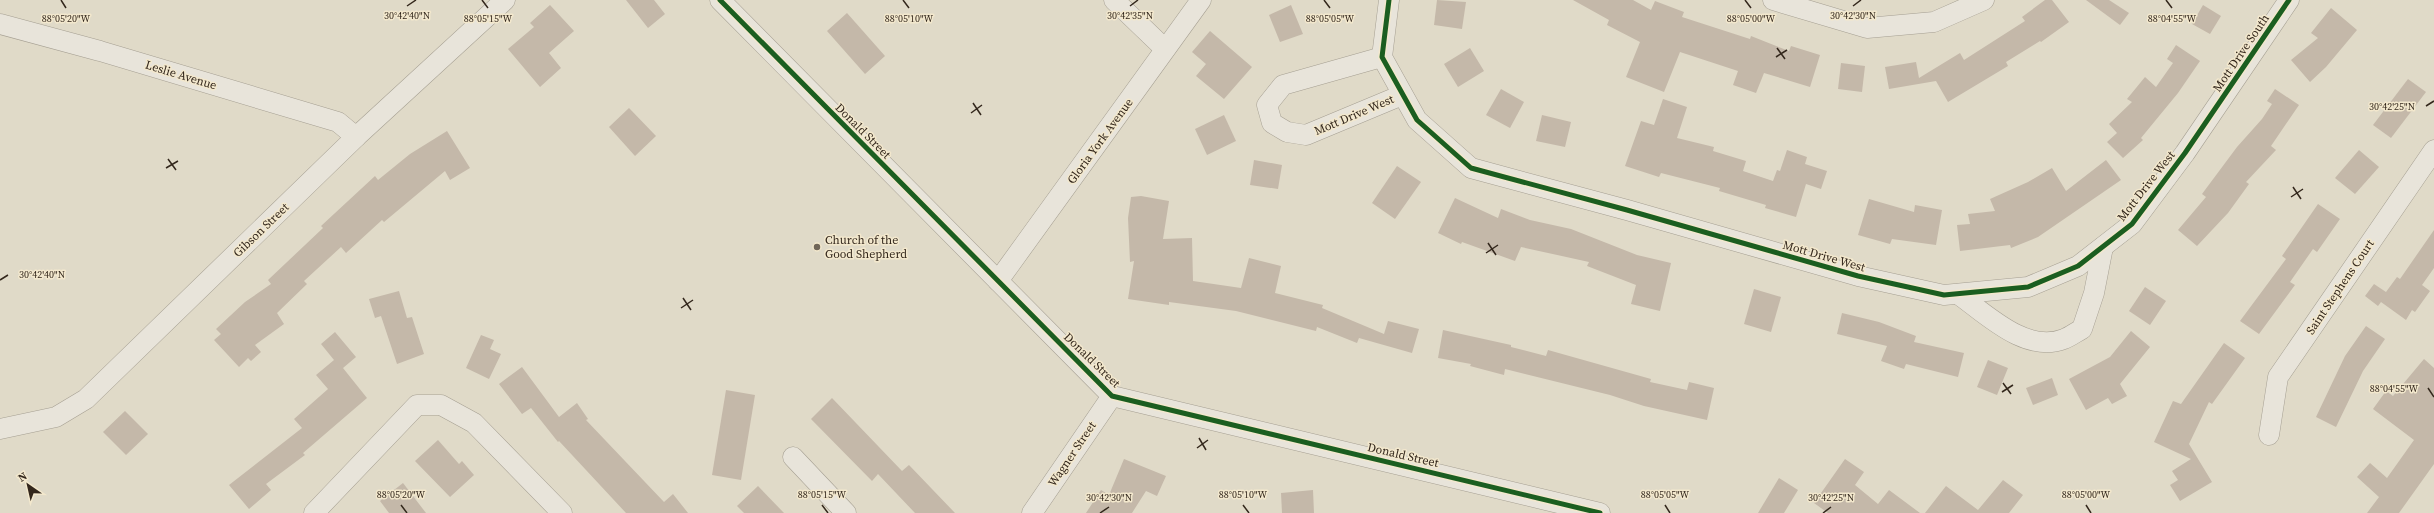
<svg xmlns="http://www.w3.org/2000/svg" width="2434" height="513" font-family="'Source Serif 4',serif">
<style>
.building{fill:#c4b8a9}
.lines{fill:none;stroke-linecap:round;stroke-linejoin:round}
.minor-casing{stroke:#a59f92;stroke-width:21}
.minor{stroke:#e8e4da;stroke-width:20}
.cycleway-casing{stroke:#f3e8cd;stroke-width:8}
.cycleway{stroke:#1b5e20;stroke-width:5}
.ticks{fill:none;stroke:#33271c;stroke-width:1.5}
.poi-dot{fill:#706658;stroke:#f3e8cd;stroke-width:1.5}
.labels{text-anchor:middle;dominant-baseline:central;stroke-width:3;stroke-linejoin:round;paint-order:stroke}
.street-label{font-size:12px;fill:#33271c;stroke:#f3e8cd}
.poi-label{font-size:12px;fill:#33271c;stroke:#f3e8cd;text-anchor:start}
.ticks-label{font-size:10px;text-anchor:middle;fill:#33271c;stroke:#f3e8cd;stroke-width:3;stroke-linejoin:round;paint-order:stroke}
</style>
<rect width="100%" height="100%" fill="#e0dac8"/>
<!-- building -->
<g class="building">
<polygon points="626,0 654,0 665,14 648,28"/>
<polygon points="1437,0 1466,2 1462,29 1434,25"/>
<polygon points="1573,0 1633,0 1651,10 1655,1 1684,12 1682,17 1750,39 1751,36 1789,51 1791,46 1820,55 1810,87 1764,73 1756,93 1733,85 1738,71 1680,52 1664,92 1626,77 1640,42 1607,25 1609,20"/>
<polygon points="2045,0 2052,0 2069,22 2041,42 2040,41 2006,62 2008,66 1948,102 1936,81 1889,89 1885,67 1916,62 1919,78 1960,53 1964,60 2025,21 2022,17"/>
<polygon points="2086,0 2109,0 2129,13 2120,25"/>
<polygon points="550,5 574,31 549,53 561,68 540,87 508,49 534,27 530,23"/>
<polygon points="1291,5 1303,34 1280,42 1269,15"/>
<polygon points="2203,5 2221,16 2210,34 2192,24"/>
<polygon points="2331,8 2357,30 2326,67 2310,82 2291,60 2318,38 2311,33"/>
<polygon points="847,13 885,56 865,74 827,31"/>
<polygon points="1210,31 1252,67 1224,99 1196,76 1206,64 1192,52"/>
<polygon points="2176,45 2200,61 2178,93 2141,138 2143,140 2123,158 2107,142 2117,133 2109,124 2132,102 2127,99 2145,77 2156,87 2173,63 2167,59"/>
<polygon points="1470,48 1484,71 1458,87 1444,64"/>
<polygon points="1841,63 1865,66 1862,92 1838,89"/>
<polygon points="2408,79 2426,92 2391,138 2373,125"/>
<polygon points="1501,89 1524,102 1510,128 1486,115"/>
<polygon points="2275,89 2299,105 2271,146 2276,150 2246,182 2249,184 2228,213 2197,246 2178,230 2206,197 2202,194 2237,147 2262,119 2272,104 2267,101"/>
<polygon points="1663,99 1687,107 1677,138 1714,147 1713,151 1746,161 1743,171 1773,181 1777,170 1780,171 1787,150 1807,157 1805,164 1827,171 1821,189 1806,184 1796,217 1765,208 1766,205 1719,191 1720,188 1661,173 1659,177 1625,166 1641,121 1654,125"/>
<polygon points="629,108 656,136 635,156 609,127"/>
<polygon points="1224,115 1236,141 1207,155 1195,129"/>
<polygon points="1542,115 1571,122 1565,147 1536,141"/>
<polygon points="447,131 470,168 450,180 445,171 384,222 382,220 346,253 341,247 304,281 307,284 277,313 284,324 255,345 261,352 251,361 248,358 239,367 214,340 221,334 216,329 245,302 271,284 268,280 323,228 321,226 375,176 378,180 410,154"/>
<polygon points="2359,150 2379,167 2355,194 2335,178"/>
<polygon points="1254,160 1282,165 1278,189 1250,185"/>
<polygon points="2106,160 2121,180 2038,237 2011,248 2010,245 1960,251 1957,225 1970,224 1968,214 1995,211 1990,199 2028,182 2052,168 2066,191"/>
<polygon points="1397,166 1421,182 1395,219 1372,203"/>
<polygon points="1141,196 1169,201 1163,239 1192,238 1193,281 1241,288 1249,258 1281,266 1275,293 1323,305 1322,308 1384,334 1388,321 1419,329 1412,353 1359,338 1357,343 1317,327 1316,331 1236,311 1169,302 1169,305 1128,299 1134,261 1130,262 1128,218 1131,197"/>
<polygon points="1455,198 1498,218 1501,209 1530,220 1571,229 1637,255 1671,263 1660,311 1631,304 1636,285 1587,266 1589,262 1521,247 1515,261 1462,242 1461,244 1438,233"/>
<polygon points="1869,199 1914,212 1915,205 1942,210 1936,245 1892,239 1890,244 1858,235"/>
<polygon points="2318,204 2340,219 2317,252 2313,249 2290,282 2295,285 2259,334 2240,321 2286,259 2282,256"/>
<polygon points="2434,230 2434,268 2422,285 2430,291 2415,312 2412,310 2406,320 2381,302 2378,306 2365,296 2374,284 2386,292 2397,277 2400,279"/>
<polygon points="2145,287 2166,301 2150,325 2129,311"/>
<polygon points="1754,289 1781,297 1771,332 1744,324"/>
<polygon points="399,291 407,318 412,317 424,354 397,364 381,316 375,318 369,299"/>
<polygon points="1842,313 1879,322 1916,336 1914,342 1964,353 1958,377 1906,364 1904,369 1881,361 1887,346 1837,334"/>
<polygon points="2366,326 2385,339 2363,371 2336,427 2316,417 2345,356"/>
<polygon points="1443,330 1511,345 1511,347 1546,356 1548,350 1651,379 1650,382 1687,390 1689,382 1714,388 1707,420 1644,406 1610,395 1505,369 1504,375 1470,366 1471,364 1438,358"/>
<polygon points="2131,331 2150,347 2120,384 2127,396 2112,404 2108,398 2086,410 2069,379 2110,357"/>
<polygon points="335,332 356,357 343,368 367,398 303,453 305,455 266,484 271,490 249,509 229,485 302,428 294,419 328,389 316,375 334,360 321,344"/>
<polygon points="481,335 494,340 490,349 501,354 489,379 466,368"/>
<polygon points="2224,343 2245,358 2212,404 2209,402 2189,444 2212,482 2180,501 2170,485 2178,480 2172,471 2191,459 2154,442 2173,401 2181,404"/>
<polygon points="2424,359 2434,368 2434,464 2399,513 2367,513 2379,497 2357,477 2370,463 2387,478 2414,440 2373,409 2386,391 2393,396"/>
<polygon points="1988,360 2008,368 1997,395 1977,387"/>
<polygon points="522,367 559,417 577,403 588,419 586,420 664,502 673,494 688,513 626,513 559,441 558,442 531,408 522,414 499,384"/>
<polygon points="2052,378 2058,395 2033,405 2026,388"/>
<polygon points="726,390 755,395 741,480 712,475"/>
<polygon points="832,398 902,471 909,465 955,513 915,513 878,474 872,481 811,419"/>
<polygon points="125,411 148,434 126,455 103,432"/>
<polygon points="438,440 459,464 462,461 474,475 450,497 415,461"/>
<polygon points="1124,459 1166,476 1157,496 1146,491 1132,513 1086,513 1101,490 1109,495"/>
<polygon points="1845,459 1864,472 1855,485 1878,504 1889,490 1920,513 1828,513 1814,503"/>
<polygon points="1779,478 1798,490 1784,513 1758,513"/>
<polygon points="2003,480 2023,495 2009,513 1925,513 1946,486 1978,510"/>
<polygon points="403,483 426,513 389,513 380,501"/>
<polygon points="758,486 784,513 744,513 737,506"/>
<polygon points="1313,490 1314,513 1282,513 1281,493"/>
</g>
<g class="lines">
<!-- minor casing -->
<g class="minor-casing">
<g id="minor">
<polyline points="720,0 1112,396 1600,513"/>
<polyline points="1114,0 1165,49"/>
<polyline points="1389,0 1382,57 1417,120 1471,168 1627,210 1858,276 1944,295 2028,287 2078,266 2132,224 2185,153 2289,0"/>
<polyline points="1773,0 1867,28 1934,22 1984,0"/>
<polyline points="0,24 100,51 338,122 356,137"/>
<polyline points="1382,57 1283,85 1267,105 1272,123 1287,132 1306,135 1402,95"/>
<polyline points="998,281 1201,0"/>
<path d="M1958 294C1986 314 2026 354 2064 339 2070 337 2076 332 2082 329L2094 293 2103 247"/>
<polyline points="0,429 56,417 86,399 356,137 505,0"/>
<polyline points="2269,435 2278,377 2434,150"/>
<polyline points="793,457 846,513"/>
<polyline points="314,513 417,405 441,405 474,423 562,513"/>
<polyline points="1032,513 1112,396"/>
</g>
</g>
<!-- minor -->
<use href="#minor" class="minor"/>
<!-- cycleway casing -->
<g class="cycleway-casing">
<g id="cycleway">
<polyline points="720,0 1112,396 1600,513"/>
<polyline points="1389,0 1382,57 1417,120 1471,168 1627,210 1858,276 1944,295 2028,287 2078,266 2132,224 2185,153 2289,0"/>
</g>
</g>
<!-- cycleway -->
<use href="#cycleway" class="cycleway"/>
</g>
<!-- ticks -->
<path class="ticks" d="M61 0 66 8M482 0 488 8M903 0 909 8M1324 0 1330 8M1745 0 1751 8M2166 0 2172 8M407 6 416 0M1130 6 1138 0M1853 6 1861 0M1777 48 1785 59M1776 57 1787 50M973 103 981 115M2426 106 2434 101M971 113 982 105M168 159 176 170M166 168 178 161M2293 187 2301 199M2291 197 2303 189M1488 243 1496 255M1486 253 1498 245M0 280 8 275M683 298 691 310M681 308 693 300M2003 383 2011 394M2428 388 2434 397M2002 392 2013 385M1199 438 1206 450M1197 448 1208 440M401 505 407 513M822 505 828 513M1243 505 1249 513M1665 505 1670 513M2086 505 2091 513M1100 513 1109 507M1823 513 1831 507"/>
<!-- markers -->
<circle class="poi-dot" cx="817" cy="247" r="4"/>
<g class="labels">
<!-- street labels -->
<g class="street-label">
<text transform="translate(2241 53) rotate(-56)">Mott Drive South</text>
<text transform="translate(181 75) rotate(17)">Leslie Avenue</text>
<text transform="translate(1354 115) rotate(-23)">Mott Drive West</text>
<text transform="translate(863 131) rotate(45)">Donald Street</text>
<text transform="translate(1100 141) rotate(-54)">Gloria York Avenue</text>
<text transform="translate(2146 186) rotate(-52)">Mott Drive West</text>
<text transform="translate(261 230) rotate(-44)">Gibson Street</text>
<text transform="translate(1824 256) rotate(16)">Mott Drive West</text>
<text transform="translate(2340 287) rotate(-56)">Saint Stephens Court</text>
<text transform="translate(1092 360) rotate(44)">Donald Street</text>
<text transform="translate(1072 454) rotate(-56)">Wagner Street</text>
<text transform="translate(1403 455) rotate(13)">Donald Street</text>
</g>
<!-- poi labels -->
<g class="poi-label">
<text x="825" y="240">Church of the<tspan x="825" dy="14">Good Shepherd</tspan></text>
</g>
</g>
<g class="ticks-label">
<text x="407" y="19">30°42'40"N</text>
<text x="1130" y="19">30°42'35"N</text>
<text x="1853" y="19">30°42'30"N</text>
<text x="66" y="22">88°05'20"W</text>
<text x="488" y="22">88°05'15"W</text>
<text x="909" y="22">88°05'10"W</text>
<text x="1330" y="22">88°05'05"W</text>
<text x="1751" y="22">88°05'00"W</text>
<text x="2172" y="22">88°04'55"W</text>
<text x="2392" y="110">30°42'25"N</text>
<text x="42" y="278">30°42'40"N</text>
<text x="2394" y="392">88°04'55"W</text>
<text x="401" y="498">88°05'20"W</text>
<text x="822" y="498">88°05'15"W</text>
<text x="1243" y="498">88°05'10"W</text>
<text x="1665" y="498">88°05'05"W</text>
<text x="2086" y="498">88°05'00"W</text>
<text x="1109" y="501">30°42'30"N</text>
<text x="1831" y="501">30°42'25"N</text>
</g>
<!-- north arrow -->
<g transform="translate(28 485) rotate(326)" stroke="#f3e8cd" stroke-width="3" paint-order="stroke">
<path d="M0-3L7 15L0 10L-7 15Z" fill="#33271c"/>
<text y="-6" font-size="11" font-weight="bold" text-anchor="middle" fill="#33271c">N</text>
</g>
</svg>
